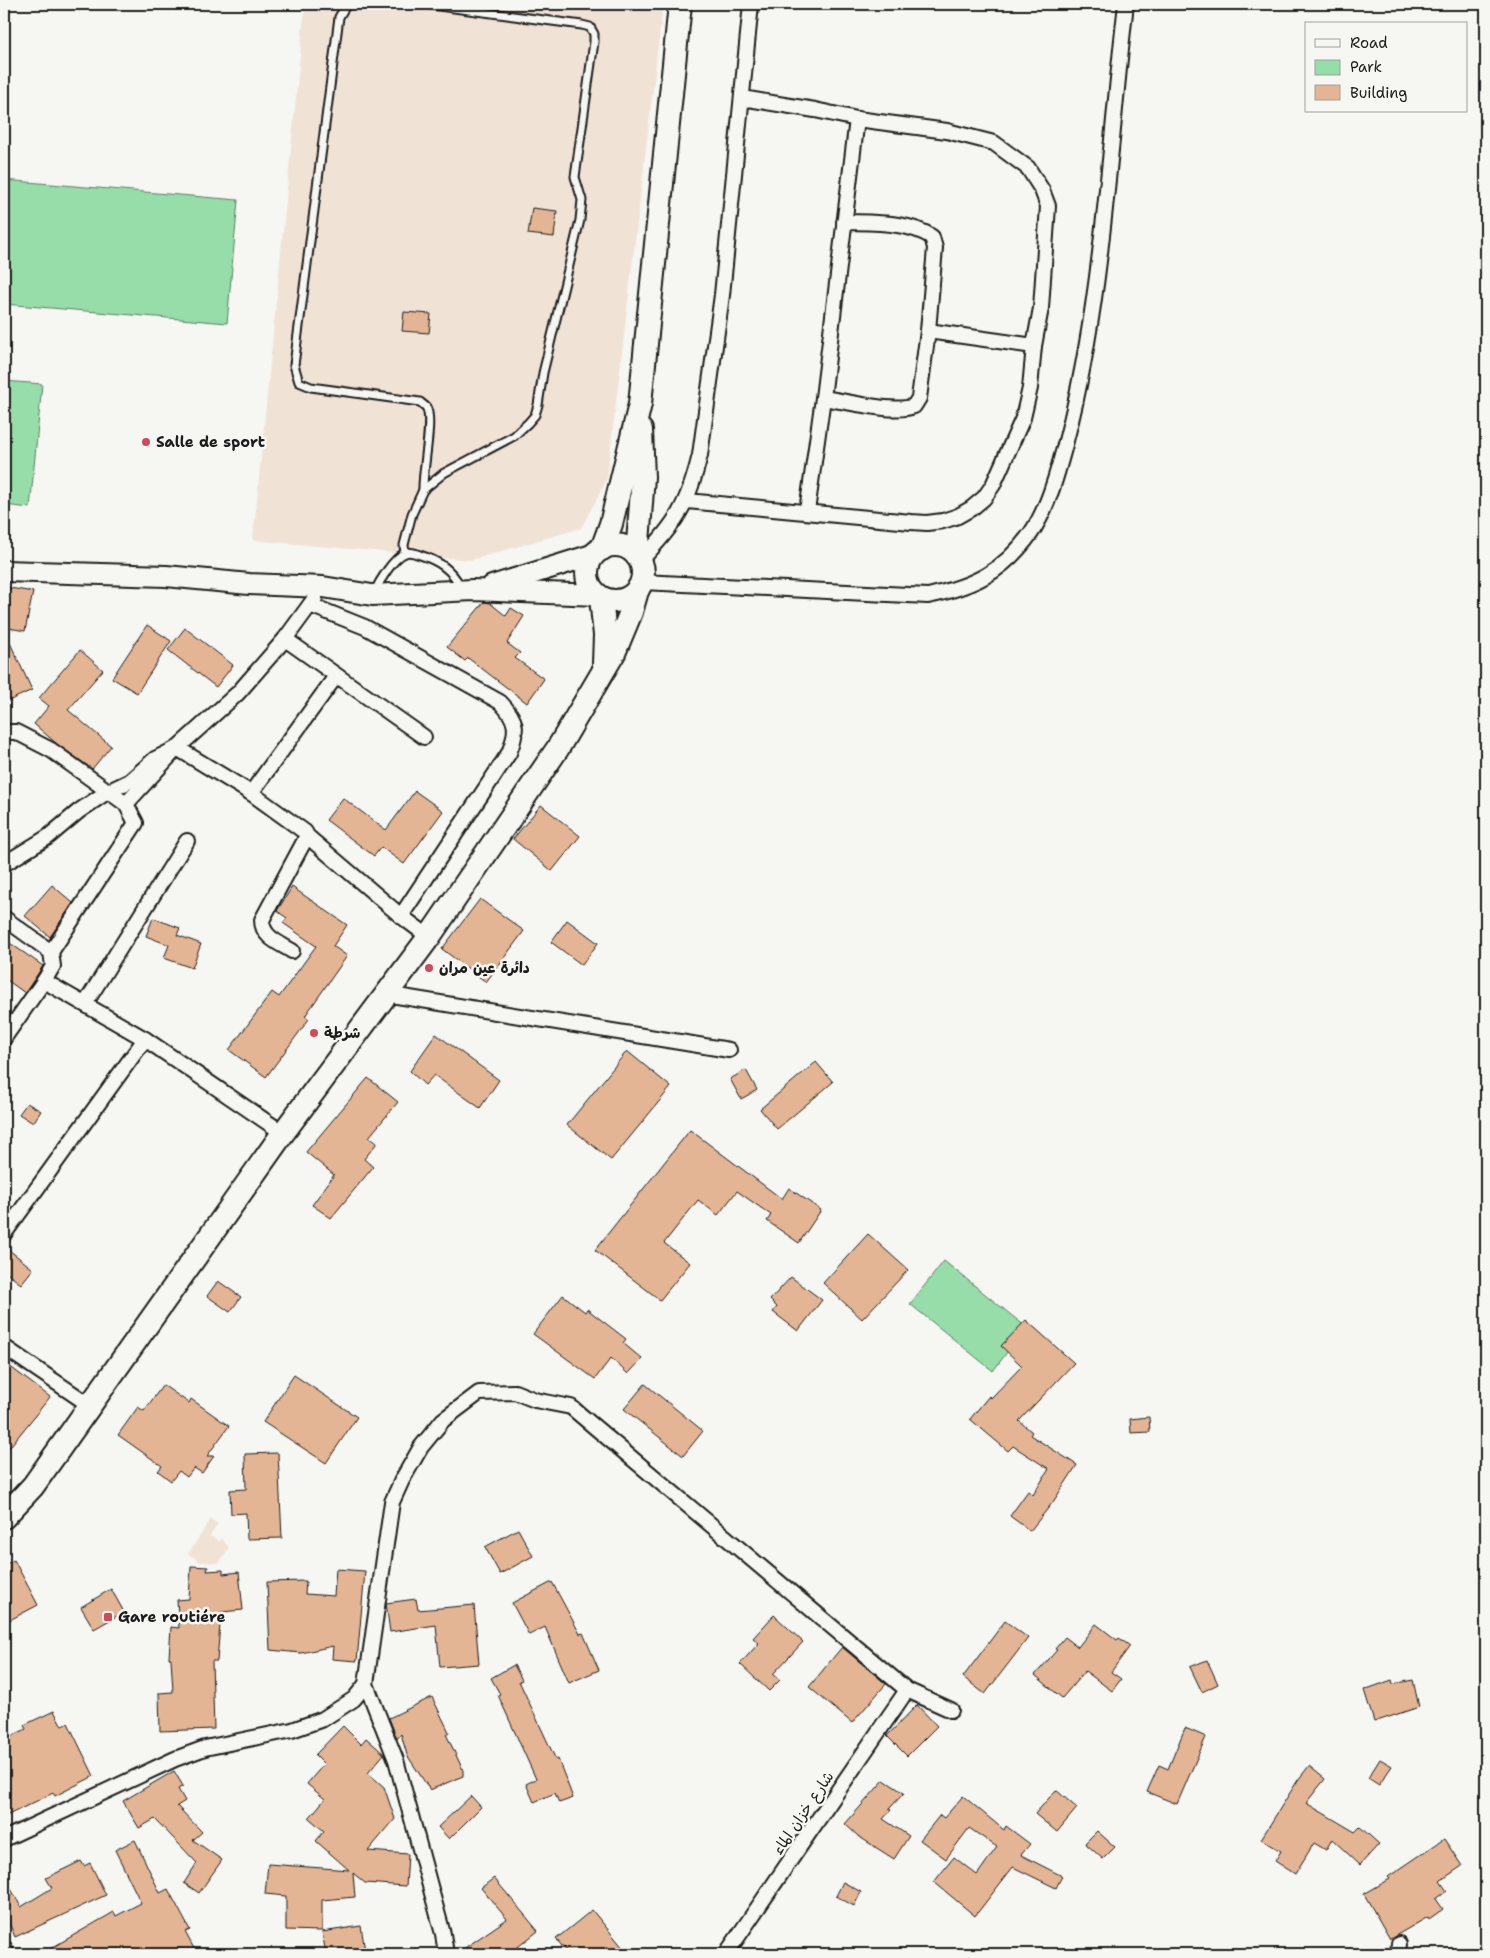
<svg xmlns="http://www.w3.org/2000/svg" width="1490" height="1958" font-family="'Shantell Sans','Playpen Sans Arabic',sans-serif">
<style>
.built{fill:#f1e2d6}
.green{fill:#97ddaa;stroke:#5a7c63}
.building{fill:#e4b595;stroke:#1c1c1c}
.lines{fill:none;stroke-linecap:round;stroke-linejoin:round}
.service-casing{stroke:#1c1c1c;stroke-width:11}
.minor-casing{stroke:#1c1c1c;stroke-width:18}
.secondary-casing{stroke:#1c1c1c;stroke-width:24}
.primary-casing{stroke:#1c1c1c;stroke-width:26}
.service{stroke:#f6f6f2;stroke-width:7}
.minor{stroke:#f6f6f2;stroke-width:14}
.secondary{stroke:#f6f6f2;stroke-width:20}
.primary{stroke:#f6f6f2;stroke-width:22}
.poi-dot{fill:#d1495b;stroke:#f6f6f2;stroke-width:2}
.labels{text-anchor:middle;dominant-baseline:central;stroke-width:5;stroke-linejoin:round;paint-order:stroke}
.poi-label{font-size:15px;font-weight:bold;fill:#1c1c1c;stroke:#f6f6f2;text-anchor:start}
.street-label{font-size:15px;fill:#1c1c1c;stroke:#f6f6f2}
</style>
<rect width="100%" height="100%" fill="#f6f6f2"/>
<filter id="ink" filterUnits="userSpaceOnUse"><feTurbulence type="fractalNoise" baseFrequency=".02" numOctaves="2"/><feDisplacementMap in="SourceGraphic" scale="10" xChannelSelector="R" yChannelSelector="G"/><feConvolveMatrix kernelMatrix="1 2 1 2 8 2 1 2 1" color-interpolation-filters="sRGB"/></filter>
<g filter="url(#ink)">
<!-- built -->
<g class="built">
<polygon points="305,4 663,4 607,479 581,528 471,560 253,540"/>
<polygon points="211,1519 218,1524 210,1536 218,1541 222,1539 229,1548 219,1563 201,1562 188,1554"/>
</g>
<!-- green -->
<g class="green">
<polygon points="4,180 238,200 227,323 4,304"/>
<polygon points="4,381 42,384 30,508 4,505"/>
<polygon points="944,1261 1026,1327 993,1371 910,1304"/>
</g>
<!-- building -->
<g class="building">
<polygon points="532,208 557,211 554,237 528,234"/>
<polygon points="404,312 431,314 429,333 402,331"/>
<polygon points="4,587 33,592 25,631 4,627"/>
<polygon points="484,602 490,603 506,616 511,608 524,616 507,643 520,653 515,658 544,679 527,703 468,658 465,661 447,647"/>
<polygon points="147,625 171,641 137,693 112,678"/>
<polygon points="185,628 233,665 216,687 168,650"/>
<polygon points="4,630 32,690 4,703"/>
<polygon points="80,650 103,670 68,710 111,746 92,769 57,744 34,724 49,706 39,698"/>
<polygon points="415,791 443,811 404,864 381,847 374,856 326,820 343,798 386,830"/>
<polygon points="541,805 580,836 552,871 513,839"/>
<polygon points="52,885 73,903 50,937 25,916"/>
<polygon points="292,887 347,925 333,946 347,956 305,1016 309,1019 266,1077 229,1050 272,992 279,997 316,946 283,923 287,918 277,911"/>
<polygon points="480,899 524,931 486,982 442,949"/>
<polygon points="153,918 180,928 177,935 201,944 192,968 164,958 169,945 146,936"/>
<polygon points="567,920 598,943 582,965 551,942"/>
<polygon points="4,939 43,966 25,993 4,978"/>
<polygon points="436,1034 499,1080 480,1108 434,1075 425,1085 410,1071"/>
<polygon points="627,1051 671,1087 611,1160 567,1125"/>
<polygon points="816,1062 833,1082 777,1129 760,1109"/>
<polygon points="746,1070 757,1090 741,1099 730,1079"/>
<polygon points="368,1078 398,1102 369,1137 377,1143 364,1159 373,1167 331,1218 312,1205 334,1175 306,1152"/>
<polygon points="27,1103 41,1111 33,1123 19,1114"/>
<polygon points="690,1130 782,1199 789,1188 821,1210 799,1243 767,1221 771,1215 737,1191 718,1215 698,1200 664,1243 690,1263 660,1300 595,1250"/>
<polygon points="868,1234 908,1270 862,1319 823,1283"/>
<polygon points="4,1246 33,1269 21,1284 4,1271"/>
<polygon points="791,1277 822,1300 798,1331 773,1312 777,1307 770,1300"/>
<polygon points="218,1281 241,1297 230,1312 207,1296"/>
<polygon points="563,1295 585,1312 587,1309 626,1339 623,1343 642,1359 628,1374 611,1358 595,1379 533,1334"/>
<polygon points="1026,1320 1074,1363 1019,1421 1032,1432 1030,1435 1077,1465 1053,1502 1030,1531 1010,1516 1028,1491 1033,1495 1049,1469 1013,1446 1008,1451 970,1419 989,1396 991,1398 1022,1366 1001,1346"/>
<polygon points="4,1362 50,1397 4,1454"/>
<polygon points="294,1375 357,1417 326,1463 263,1422"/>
<polygon points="645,1384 703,1431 683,1456 624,1409"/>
<polygon points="163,1385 189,1403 191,1399 229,1426 207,1456 214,1456 202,1473 194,1468 187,1477 179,1471 171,1481 158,1471 162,1466 118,1435 138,1407 144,1411"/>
<polygon points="1149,1417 1150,1432 1131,1433 1130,1419"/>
<polygon points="278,1453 282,1538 247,1539 246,1513 231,1514 230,1490 246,1489 245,1454"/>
<polygon points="518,1529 533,1556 500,1574 485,1547"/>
<polygon points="14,1560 38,1605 4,1623 4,1565"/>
<polygon points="191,1566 208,1567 207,1571 223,1570 223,1574 239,1572 243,1610 221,1612 217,1661 212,1661 214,1729 160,1731 159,1693 173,1692 171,1658 169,1658 171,1627 179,1628 177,1600 189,1599"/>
<polygon points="336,1569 365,1571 357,1661 332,1659 333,1646 301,1653 270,1650 267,1582 306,1581 305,1594 334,1596"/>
<polygon points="552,1582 580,1634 583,1633 599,1670 569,1683 545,1627 529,1635 512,1603"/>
<polygon points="111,1589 124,1612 94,1629 81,1607"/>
<polygon points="416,1599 418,1610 474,1605 479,1664 440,1667 436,1625 390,1632 386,1603"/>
<polygon points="774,1615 803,1642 773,1674 780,1680 769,1691 740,1664 759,1643 753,1638"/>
<polygon points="1005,1621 1028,1638 985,1694 963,1677"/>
<polygon points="1096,1624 1117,1640 1119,1638 1130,1646 1111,1672 1121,1679 1112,1691 1085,1671 1062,1698 1035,1675 1057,1650 1055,1649 1065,1637 1078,1647"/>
<polygon points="842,1647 886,1684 852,1723 809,1687"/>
<polygon points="1207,1660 1218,1684 1202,1692 1190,1667"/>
<polygon points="514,1665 522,1680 519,1681 556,1760 558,1759 573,1798 559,1803 555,1793 534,1802 526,1784 536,1779 498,1695 500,1694 491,1678"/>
<polygon points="1392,1680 1393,1684 1413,1680 1419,1707 1374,1722 1364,1690"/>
<polygon points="432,1697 449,1732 446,1734 463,1770 463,1776 430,1790 407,1755 401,1734 397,1739 389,1718"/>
<polygon points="917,1705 937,1726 907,1756 887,1736"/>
<polygon points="54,1711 62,1726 68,1723 94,1776 55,1796 53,1793 4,1817 4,1740 26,1729 24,1725"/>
<polygon points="343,1726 361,1744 366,1738 384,1754 368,1773 384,1787 395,1819 368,1851 408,1854 406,1886 365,1883 353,1873 355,1897 322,1900 322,1931 286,1930 286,1896 265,1894 268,1864 349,1870 316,1841 324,1831 309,1818 325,1799 307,1784 324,1764 315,1755"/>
<polygon points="1185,1728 1206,1737 1177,1804 1147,1792 1159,1765 1168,1769"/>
<polygon points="1380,1759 1392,1766 1379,1785 1368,1778"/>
<polygon points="1309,1766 1325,1779 1306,1803 1355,1832 1360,1827 1379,1844 1360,1865 1332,1839 1326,1850 1314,1843 1295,1874 1275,1861 1281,1851 1261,1839 1298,1780"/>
<polygon points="174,1771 183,1786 178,1789 185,1801 177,1806 202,1832 193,1840 222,1860 199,1893 184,1883 197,1863 155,1819 139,1828 123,1801"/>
<polygon points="884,1780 904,1793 889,1809 891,1810 883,1819 909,1836 894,1859 858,1836 845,1824"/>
<polygon points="1056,1790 1077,1808 1057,1832 1035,1814"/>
<polygon points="471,1796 481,1807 449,1839 438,1827"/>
<polygon points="963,1796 1004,1830 1006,1826 1030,1844 1021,1855 1062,1876 1056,1888 1013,1867 975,1916 934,1882 954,1857 977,1875 997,1847 969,1828 946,1859 920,1840 940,1815 944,1818"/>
<polygon points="1097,1831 1115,1847 1103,1859 1085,1843"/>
<polygon points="1444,1839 1462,1866 1440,1881 1447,1891 1436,1899 1443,1909 1429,1919 1428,1917 1390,1939 1364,1894 1390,1879 1388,1877"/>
<polygon points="135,1840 160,1893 168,1889 190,1930 185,1932 197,1954 41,1954 114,1912 116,1916 141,1903 115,1850"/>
<polygon points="81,1861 84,1866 90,1863 106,1895 15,1937 4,1911 4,1876 21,1907 52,1888 46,1878"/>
<polygon points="494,1878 538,1931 509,1954 456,1954 507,1919 481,1888"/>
<polygon points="843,1882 861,1892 854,1906 836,1896"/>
<polygon points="592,1910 628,1954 569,1954 556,1939"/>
<polygon points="361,1926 365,1951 346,1954 326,1954 322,1932"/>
</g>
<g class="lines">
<!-- service casing -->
<g class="service-casing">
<g id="service">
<path d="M350 4 345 7 339 17 294 365 299 382 311 387 420 402C422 404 424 405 426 407 434 419 422 471 423 490"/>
<polyline points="405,553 404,545 412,514 423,490 444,473 514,436 528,423 535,415 538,405 543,373 580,220 582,200 575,177 594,42 594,34 590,27 582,25 423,4"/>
<path d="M374 593C379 582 393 558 405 553 409 551 415 553 420 555 439 561 451 569 461 587"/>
</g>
</g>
<!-- minor casing -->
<g class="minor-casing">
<g id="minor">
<polyline points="928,331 1034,346"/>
<path d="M823 398C845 401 895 414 914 406L919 398 928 331 935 248 932 237C908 221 872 223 844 222"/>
<polyline points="687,501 911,522 927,523 943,521 958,516 972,508 984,498 993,485 1023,418 1030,388 1034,346 1041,308 1048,206 1042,190 1028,168 994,143 947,131 857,119 815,110 742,98"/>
<polyline points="807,511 823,398 857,119"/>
<path d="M640 561C676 524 688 505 700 455L722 295 751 4"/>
<path d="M642 582 928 596C974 586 1003 572 1031 533 1049 507 1059 467 1067 437 1103 299 1109 146 1126 4"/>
<path d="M310 605 365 627 500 702C518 720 518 730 509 753L401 916"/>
<polyline points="285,639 424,737"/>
<polyline points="4,732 16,732 51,750 126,804"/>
<polyline points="251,793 336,676"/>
<polyline points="4,864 48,837 79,811 107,792 130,781 155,759 177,748 238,693 285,639 315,598"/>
<polyline points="4,918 51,952 53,966 44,981 145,1039 283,1133"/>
<path d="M292 951C279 943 262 937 262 920L307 836"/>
<polyline points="51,952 136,823 126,804 177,748 251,793 305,832 307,836 401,916 429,937"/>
<polyline points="385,994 729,1050"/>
<polyline points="85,1004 187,841"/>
<polyline points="4,1038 44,981"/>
<polyline points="4,1234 145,1039"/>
<polyline points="4,1347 91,1406"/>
<polyline points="366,1684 396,1760 443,1934 446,1954"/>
<polyline points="4,1839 175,1759 205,1748 292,1730 323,1719 354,1699 366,1684 392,1502 402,1480 421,1447 443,1420 479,1393 515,1392 535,1400 571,1407 907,1690 951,1710"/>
<polyline points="4,1947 7,1954"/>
<polyline points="726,1954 907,1690"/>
<polyline points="1398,1954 1399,1944"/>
</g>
</g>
<!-- secondary casing -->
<g class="secondary-casing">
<g id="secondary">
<polyline points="4,571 166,576 249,584 323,587 372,595 473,590 598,595"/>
<polyline points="492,586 595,554"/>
</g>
</g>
<!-- primary casing -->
<g class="primary-casing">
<g id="primary">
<circle cx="615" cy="573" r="28"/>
<polyline points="602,549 611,524 640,404 680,4"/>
<polyline points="637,556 643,477 641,430"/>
<polyline points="601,598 605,635 604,664"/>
<polyline points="4,1517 33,1486 283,1133 429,937 558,748 614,653 631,612 637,591"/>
</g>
</g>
<!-- service -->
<use href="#service" class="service"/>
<!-- minor -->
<use href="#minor" class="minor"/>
<!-- secondary -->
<use href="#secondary" class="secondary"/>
<!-- primary -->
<use href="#primary" class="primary"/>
</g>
</g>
<!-- markers -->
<g class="poi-dot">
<circle cx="146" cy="442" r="5"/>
<circle cx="429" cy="968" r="5"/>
<circle cx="314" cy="1033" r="5"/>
<rect x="103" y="1612" width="10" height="10" rx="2.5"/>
</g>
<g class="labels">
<!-- poi labels -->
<g class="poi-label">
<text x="156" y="442">Salle de sport</text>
<text x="439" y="968">دائرة عين مران</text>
<text x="324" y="1033">شرطة</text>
<text x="118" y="1617">Gare routiére</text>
</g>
<!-- street labels -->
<g class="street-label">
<text transform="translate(803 1813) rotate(-56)">شارع خزان الماء</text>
</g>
</g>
<!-- margin -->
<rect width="1490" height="1958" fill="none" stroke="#f6f6f2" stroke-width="20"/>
<rect x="10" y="10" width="1470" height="1938" fill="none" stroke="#1c1c1c" stroke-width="2" filter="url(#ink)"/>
<!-- legend -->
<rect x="1305" y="22" width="162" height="90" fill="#f6f6f2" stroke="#9f9f9c"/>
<rect x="1315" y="39" width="25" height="8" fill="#f6f6f2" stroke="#9f9f9c"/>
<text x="1350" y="48" font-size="15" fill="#1c1c1c">Road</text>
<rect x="1315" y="60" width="25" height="15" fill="#97ddaa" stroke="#9f9f9c"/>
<text x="1350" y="72" font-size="15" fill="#1c1c1c">Park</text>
<rect x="1315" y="85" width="25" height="15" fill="#e4b595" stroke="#9f9f9c"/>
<text x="1350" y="98" font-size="15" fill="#1c1c1c">Building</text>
</svg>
